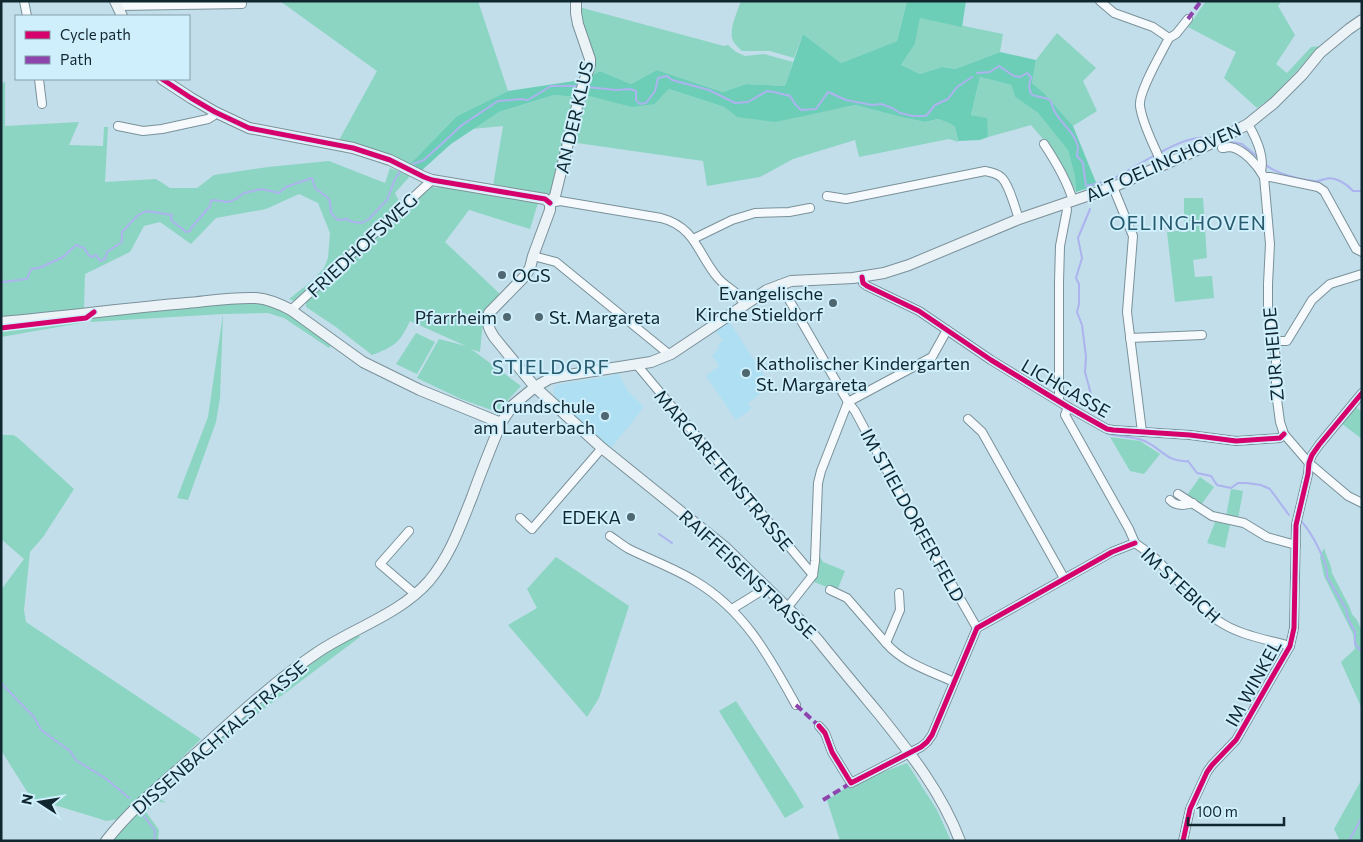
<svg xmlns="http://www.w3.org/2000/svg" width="1363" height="842" font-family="Commissioner,sans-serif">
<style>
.built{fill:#afdff2}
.green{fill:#8cd5c2}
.forest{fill:#6dceb7}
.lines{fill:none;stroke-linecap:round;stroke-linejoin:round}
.stream{stroke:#acb3ee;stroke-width:2}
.street-casing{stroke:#7a919a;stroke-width:10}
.secondary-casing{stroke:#7a919a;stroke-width:12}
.street{stroke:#f6fafc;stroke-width:8}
.secondary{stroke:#ecf3f7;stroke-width:10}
.quiet{stroke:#8e44ad;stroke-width:4;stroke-dasharray:8 4;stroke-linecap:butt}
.cycleway-casing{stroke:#d0effc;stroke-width:8}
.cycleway{stroke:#d6006c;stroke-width:5}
.poi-dot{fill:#4f6770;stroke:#d0effc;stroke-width:2}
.labels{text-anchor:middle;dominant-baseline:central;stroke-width:4;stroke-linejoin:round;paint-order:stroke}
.street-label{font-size:18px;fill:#11272f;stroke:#d0effc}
.poi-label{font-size:18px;fill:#11272f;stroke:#d0effc;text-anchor:end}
.quarter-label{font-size:20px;letter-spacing:1px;fill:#285b6d;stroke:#d0effc}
</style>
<rect width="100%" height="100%" fill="#c1deea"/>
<!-- built -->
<g class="built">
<polygon points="729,321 771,386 748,403 751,409 736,420 706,376 719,366 712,355 719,348 718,345 723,341 716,331"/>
<polygon points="618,373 628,391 644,407 611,448 564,407 555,396 553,391 556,385 612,376"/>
</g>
<!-- green -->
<g class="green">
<polygon points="280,1 478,1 508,91 457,116 409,165 338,142 377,71"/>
<path d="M741 1H907L897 41 841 63 803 34 794 58 770 51H742C738 47 733 43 732 38 730 27 737 12 741 1Z"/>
<polygon points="1206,1 1282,1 1278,6 1295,35 1276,64 1287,73 1311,47 1321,46 1271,98 1257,108 1224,78 1236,52 1188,27"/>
<polygon points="579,7 724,46 728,45 736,52 745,56 764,54 793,62 785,86 746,84 723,92 657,70 631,84 600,71 587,78 586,35"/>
<polygon points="920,17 1003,34 1000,52 955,69 942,67 920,74 901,65 915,44"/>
<polygon points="1057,33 1096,68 1083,81 1097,111 1073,126 1044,93 1032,83 1036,60"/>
<polygon points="980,77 1011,85 1015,97 1038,113 1068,149 1075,177 1076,192 1054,152 1031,125 988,137 985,118 971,115"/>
<polygon points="5,82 5,126 79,122 69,145 103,146 104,127 108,127 105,182 156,179 170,188 197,188 214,175 268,167 329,161 385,183 390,168 410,176 395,193 401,205 297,302 289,299 313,280 324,268 328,258 330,233 318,203 299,194 266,209 216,218 191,244 160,222 144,226 130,252 85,274 84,309 1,321 1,83"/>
<polygon points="669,89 724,107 737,117 825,111 855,105 901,117 925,122 938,119 949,123 955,127 958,142 949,139 859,157 855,140 793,159 760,177 707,186 703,161 570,142 582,94 655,104"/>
<polygon points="554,95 576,97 553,192 548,196 493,186 503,126 472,129 499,112"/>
<path d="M429 185 436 188 442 185 538 203 530 229 469 210 445 242 500 294 484 311 480 352 471 349 521 386 497 412 461 399 417 378 439 339 466 346 410 321C399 344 395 346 372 355L336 327 306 307V301L371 239 405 210Z"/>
<polygon points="1184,198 1203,198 1207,258 1193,260 1195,277 1212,276 1214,298 1175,302 1167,232 1184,230"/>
<polygon points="246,301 259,302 281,308 331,345 329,348 284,318 268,313 223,314 220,398 216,422 188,500 177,498 208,417 223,314 90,322 96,314"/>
<polygon points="88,318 86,322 1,337 1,329 84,320"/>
<polygon points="416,333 435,342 417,374 396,364"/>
<polygon points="1355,406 1362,412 1362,439 1341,423"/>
<polygon points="1,435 13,435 18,438 74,489 43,537 30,552 24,610 26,622 201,739 119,819 106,821 94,817 31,798 1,750 1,590 24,559 1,539"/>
<polygon points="1110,437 1140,441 1160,454 1144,474 1130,471"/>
<polygon points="1200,477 1214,487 1201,505 1187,495"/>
<polygon points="1231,489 1243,491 1238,519 1226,517"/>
<polygon points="1215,522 1230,525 1225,548 1207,543"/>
<path d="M1324 548C1326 556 1332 566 1332 573L1349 606 1352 614 1357 620 1362 631V709L1341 662 1355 649 1353 634 1324 576 1320 557Z"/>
<polygon points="818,553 823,562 845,571 837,591 814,582 816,575"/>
<polygon points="556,557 629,606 599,698 587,717 508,625 537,608 527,589"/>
<path d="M357 633 360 637 213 747C234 725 255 707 278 688 303 668 328 646 357 633Z"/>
<polygon points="736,701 797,795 804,807 785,818 719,711"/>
<polygon points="907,763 937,810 951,841 840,841 827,800 852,784"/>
<polygon points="1362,779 1362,840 1340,841 1334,829"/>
<polygon points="156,796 166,803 157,801 146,812 159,830 158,841 111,841"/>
</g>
<!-- forest -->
<g class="forest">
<polygon points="907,1 966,1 962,27 920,18 915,44 901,65 920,74 942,67 955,69 1000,52 1036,60 1032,83 1044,93 1073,126 1097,185 1076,192 1075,177 1068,150 1038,113 1015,97 1011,85 980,77 971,115 987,118 988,137 980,140 958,141 955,127 949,123 938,119 925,122 901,117 855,105 775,122 737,117 724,107 669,89 655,104 632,107 582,94 587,78 600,71 631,84 657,70 723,92 746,84 785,86 803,34 841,63 897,41"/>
<polygon points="581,80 576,97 554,95 499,112 451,144 421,171 409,165 457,116 508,91"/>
</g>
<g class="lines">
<!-- stream -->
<g class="stream">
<path d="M977 73 990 72 999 66 1014 76 1020 77 1027 73 1031 77 1029 86 1031 94C1039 99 1043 95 1051 101 1053 119 1075 130 1078 147 1078 150 1077 153 1077 156L1083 163 1086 186 1111 180 1155 155"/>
<polyline points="586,87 617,90 630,89 636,91 636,100 640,104 646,103 655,91 658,78 667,76 672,80 709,90 735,103 748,102 767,91 774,92 790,96 795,104 801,110 816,109 828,92 846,100 872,105 881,104 892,108 900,113 913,116 926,116 935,105 948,99 957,87 972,77"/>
<polyline points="1226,141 1242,144 1258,157"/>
<path d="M1159 153C1174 145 1193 135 1211 138"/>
<polyline points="413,164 424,160 462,125 498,101 521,99 528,100 551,86 578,86"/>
<path d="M1265 164C1274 173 1301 180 1314 181 1318 182 1321 180 1325 179 1335 176 1347 184 1353 191H1362"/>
<polyline points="1090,209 1078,238 1082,258 1076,278 1079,284 1079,304 1077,312 1082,325 1086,357 1085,372 1092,398 1104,418"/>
<polyline points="1,278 3,282 27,279 31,269 39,268 63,257 76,245 84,248 87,253 91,257 96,255 100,261 105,259 107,252 122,242 122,232 137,216 146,211 172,215 171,220 186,232 190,231 192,227 210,206 211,201 213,200 228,202 236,199 244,193 261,189 279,193 286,187 312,178 315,188 328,198 330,202 331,213 338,220 346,219 353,222 362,223 369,219 387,200 395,179 400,172"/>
<path d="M1106 433C1118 437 1130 436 1142 440 1160 446 1166 463 1188 461L1197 473 1211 476 1217 485 1231 488 1238 483H1247L1261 485 1270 489 1289 515"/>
<path d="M1302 522C1311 532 1329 564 1327 577L1346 609 1348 619 1355 632V644L1362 652"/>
<polyline points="659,534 672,543"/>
<polyline points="1,683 34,717 41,730 70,751 77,761 105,778 129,798"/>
<polyline points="144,816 155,831 154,841"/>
<polyline points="1349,841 1362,817"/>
</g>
<!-- street casing -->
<g class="street-casing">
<g id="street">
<polyline points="24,1 27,16"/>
<path d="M1100 1 1114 13 1153 27 1169 38C1162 52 1138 92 1140 106 1143 127 1155 146 1162 165"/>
<polyline points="118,6 242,4 241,1"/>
<polyline points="1169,38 1176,34 1188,19"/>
<polyline points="39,79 42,104"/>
<path d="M1248 124C1255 136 1265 156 1261 171"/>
<polyline points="118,126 143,131 162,129 208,119 213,116 215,112"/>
<path d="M1044 144C1056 162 1067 180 1073 201"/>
<path d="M1222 148C1225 148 1227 147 1230 147 1244 149 1258 166 1264 177L1270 244 1268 284V309L1276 358V392L1280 422 1284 434 1309 463 1348 496 1362 503"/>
<polyline points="1264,177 1270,177 1318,187 1324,191 1356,249 1362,252"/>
<polyline points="1113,187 1133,236 1127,312 1142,432"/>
<path d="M827 196 846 199 985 171C991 172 996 173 1001 177 1009 184 1015 208 1019 219"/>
<path d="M550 203 560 201 661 218C696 227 698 255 718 278 723 284 730 288 736 293 739 296 742 301 745 305"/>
<polyline points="693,239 732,220 755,213 789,212 810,208"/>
<polyline points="533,256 556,262 670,355"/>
<polyline points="862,277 863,283 867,286 919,311 991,360 1068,407 1107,429 1113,430 1190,435 1236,441 1280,438 1284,434"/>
<polyline points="780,284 848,402 855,411 892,480 977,628"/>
<polyline points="291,310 432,180"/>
<polyline points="1130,338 1202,335"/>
<polyline points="1274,341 1287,341 1312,300 1330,284 1362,274"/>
<polyline points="637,365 813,575"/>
<polyline points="1059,401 1059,282 1060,246 1067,210 1065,203"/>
<polyline points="848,402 932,357 947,330"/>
<path d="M1068 407 1065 415 1129 529 1135 543 1149 553 1158 561 1217 620C1238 635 1265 639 1290 646"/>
<polyline points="968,419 982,432 1064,578"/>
<polyline points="1178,494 1212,516 1244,523 1267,537 1296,545"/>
<path d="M1170 500C1176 507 1185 505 1193 503"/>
<polyline points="520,518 532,529 602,448"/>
<polyline points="409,531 380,564 415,594"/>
<path d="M610 536C616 540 623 546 629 549 651 560 674 568 695 581 744 610 769 656 796 705"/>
<polyline points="830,590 847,598 886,643"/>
<path d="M899 593 900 610 886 643C903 663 930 671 954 682"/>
<polyline points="787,608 813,575 815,561 818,483 821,471 848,402"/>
<polyline points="732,609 766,588"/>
<polyline points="819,726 825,733 832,752 851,783 921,747 927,742 932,735 977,628 1112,552 1135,543"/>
<polyline points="1183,841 1190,809 1207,772 1212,765 1236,740 1290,646 1294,628 1296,525 1308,474 1309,463 1312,455 1319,445 1362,393"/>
</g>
</g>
<!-- secondary casing -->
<g class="secondary-casing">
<g id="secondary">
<polyline points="115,1 122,16"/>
<polyline points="162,79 191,98 215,112 249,128 353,148 390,160 424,177 432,180 545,199 550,203"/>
<path d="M550 203V210L533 256 530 268 525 276 489 313C486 323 489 329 494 337L535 387 602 448 726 548 802 622 818 640C838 665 859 690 879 714 911 754 942 793 960 841"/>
<polyline points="550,203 555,196 580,94 590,65 590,59 578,24 576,13 576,1"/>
<path d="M1 322C63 317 125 308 187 303 209 301 233 297 256 298 269 299 280 304 291 310L363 362 420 390 501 423"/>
<path d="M106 841C130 810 161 785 190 759 231 722 272 683 318 652 354 628 400 614 429 581 450 556 460 527 472 497 481 472 491 447 501 423L513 405 535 387 549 379 562 376 651 362 671 354 767 290 791 281 853 278 884 273 909 265 1019 219 1113 187 1186 155 1212 143 1248 124 1274 103 1302 75 1320 53 1349 29 1362 20"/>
</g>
</g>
<!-- street -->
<use href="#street" class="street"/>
<!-- secondary -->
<use href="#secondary" class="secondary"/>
<!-- quiet -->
<g class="quiet">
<polyline points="1188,19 1201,1"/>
<polyline points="796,705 819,726"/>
<polyline points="823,800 851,783"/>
</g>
<!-- cycleway casing -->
<g class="cycleway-casing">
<g id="cycleway">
<polyline points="162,79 191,98 215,112 249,128 353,148 390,160 424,177 432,180 545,199 550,203"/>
<polyline points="862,277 863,283 867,286 919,311 991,360 1068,407 1107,429 1113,430 1190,435 1236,441 1280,438 1284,434"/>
<polyline points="1,328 86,318 94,312"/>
<polyline points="819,726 825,733 832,752 851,783 921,747 927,742 932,735 977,628 1112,552 1135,543"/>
<polyline points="1183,841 1190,809 1207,772 1212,765 1236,740 1290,646 1294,628 1296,525 1308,474 1309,463 1312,455 1319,445 1362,393"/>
</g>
</g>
<!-- cycleway -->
<use href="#cycleway" class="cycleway"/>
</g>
<!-- markers -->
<g class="poi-dot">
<circle cx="502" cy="275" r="5"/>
<circle cx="833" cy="303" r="5"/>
<circle cx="507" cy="317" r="5"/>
<circle cx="539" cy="317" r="5"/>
<circle cx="746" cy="373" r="5"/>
<circle cx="605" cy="416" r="5"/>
<circle cx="631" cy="517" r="5"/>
</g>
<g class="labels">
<!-- street labels -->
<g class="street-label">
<text transform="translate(574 117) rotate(-77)">AN DER KLUS</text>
<text transform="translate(1163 162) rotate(-24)">ALT OELINGHOVEN</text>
<text transform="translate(362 245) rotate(-43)">FRIEDHOFSWEG</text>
<text transform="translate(1273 354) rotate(-95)">ZUR HEIDE</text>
<text transform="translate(1066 388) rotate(30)">LICHGASSE</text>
<text transform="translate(724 470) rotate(50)">MARGARETENSTRASSE</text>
<text transform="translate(913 515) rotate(61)">IM STIELDORFER FELD</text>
<text transform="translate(748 574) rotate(43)">RAIFFEISENSTRASSE</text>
<text transform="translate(1181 585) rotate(43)">IM STEBICH</text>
<text transform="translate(1253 683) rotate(-61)">IM WINKEL</text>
<text transform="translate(219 737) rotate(-41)">DISSENBACHTALSTRASSE</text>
</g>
<!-- poi labels -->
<g class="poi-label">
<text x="512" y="275" text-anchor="start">OGS</text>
<text x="823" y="293">Evangelische<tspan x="823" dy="21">Kirche Stieldorf</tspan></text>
<text x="497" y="317">Pfarrheim</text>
<text x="549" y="317" text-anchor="start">St. Margareta</text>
<text x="756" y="363" text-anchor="start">Katholischer Kindergarten<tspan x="756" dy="21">St. Margareta</tspan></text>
<text x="595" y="406">Grundschule<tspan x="595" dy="21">am Lauterbach</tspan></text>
<text x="621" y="517">EDEKA</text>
</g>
<!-- quarter labels -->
<g class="quarter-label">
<text x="1188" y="222">OELINGHOVEN</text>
<text x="551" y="366">STIELDORF</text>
</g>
</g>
<!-- border -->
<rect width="1363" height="842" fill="none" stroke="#11272f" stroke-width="5"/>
<!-- legend -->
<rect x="15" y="15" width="175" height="65" fill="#d0effc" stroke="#849faa"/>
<rect x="25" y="31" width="25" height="8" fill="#d6006c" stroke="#849faa"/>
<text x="60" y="40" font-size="15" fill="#11272f">Cycle path</text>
<rect x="25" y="56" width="25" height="8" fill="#8e44ad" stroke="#849faa"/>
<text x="60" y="65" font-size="15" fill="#11272f">Path</text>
<!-- north arrow -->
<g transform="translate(40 802) rotate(282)" stroke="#d0effc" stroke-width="4" paint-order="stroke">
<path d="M0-4L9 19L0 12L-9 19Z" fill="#11272f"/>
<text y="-8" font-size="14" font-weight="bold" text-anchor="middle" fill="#11272f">N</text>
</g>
<!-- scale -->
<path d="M1188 817v8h96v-8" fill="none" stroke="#11272f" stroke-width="2.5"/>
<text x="1196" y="817" font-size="15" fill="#11272f" stroke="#d0effc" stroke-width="4" paint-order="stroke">100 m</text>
</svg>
